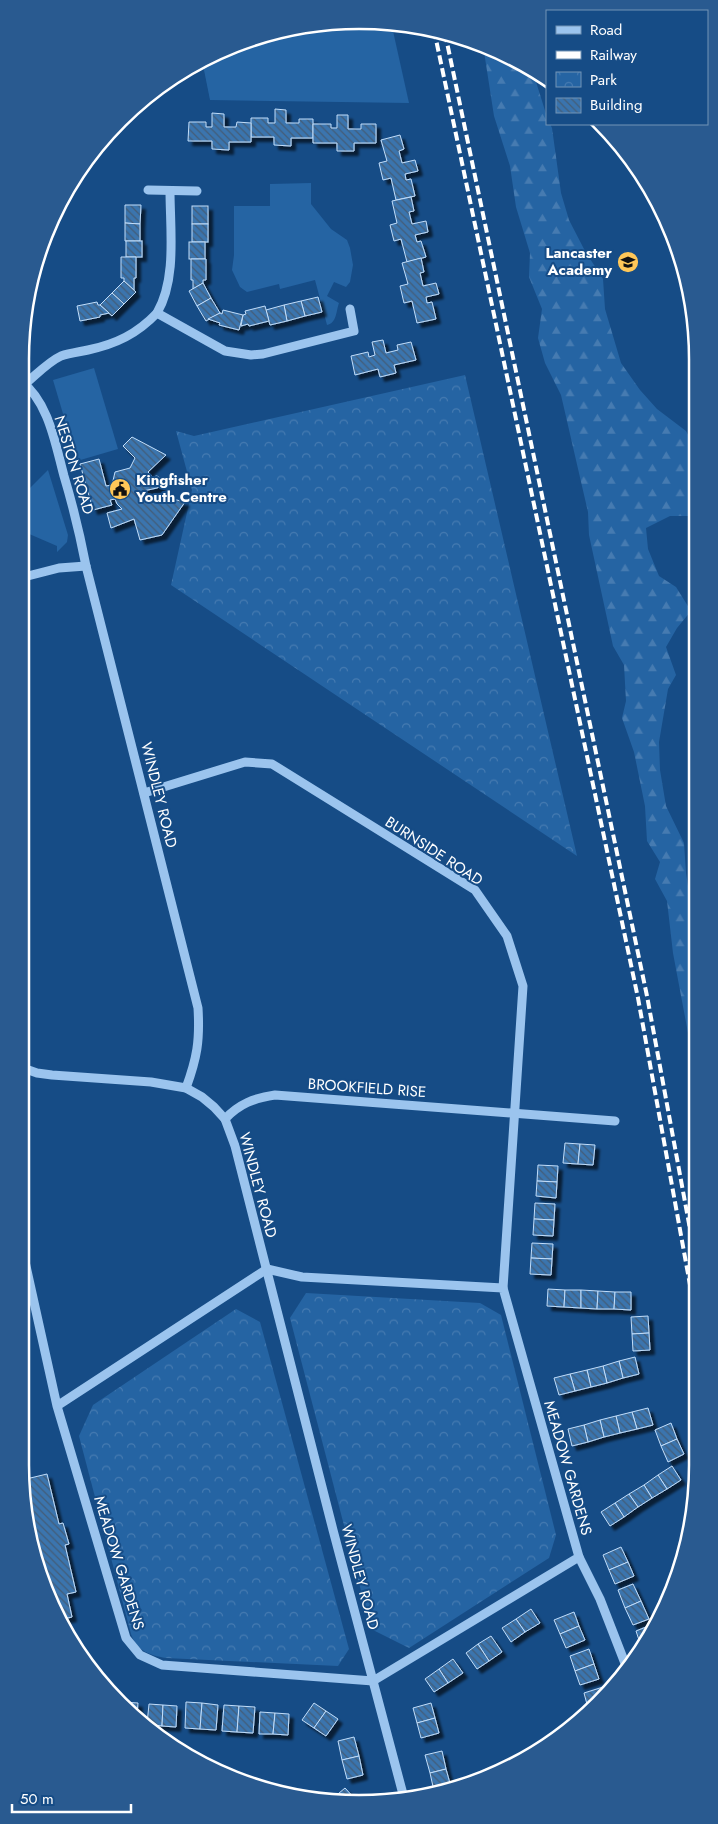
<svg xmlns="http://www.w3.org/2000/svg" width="718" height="1824" font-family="Jost,sans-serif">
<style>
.grass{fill:#2564a3}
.forest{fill:url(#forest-firs)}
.park{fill:url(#park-crowns)}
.building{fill:url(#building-back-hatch);stroke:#c1ddfa;filter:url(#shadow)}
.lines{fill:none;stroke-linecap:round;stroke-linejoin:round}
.minor{stroke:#9bc4ee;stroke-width:9}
.rail{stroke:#fff;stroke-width:4;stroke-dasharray:9 4;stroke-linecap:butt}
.labels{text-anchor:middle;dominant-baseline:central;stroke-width:4;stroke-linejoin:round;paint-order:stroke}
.poi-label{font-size:15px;font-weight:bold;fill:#fff;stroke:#164c86;text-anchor:end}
.street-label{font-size:15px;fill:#fff;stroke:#164c86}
.rim{fill:none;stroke:#fff;stroke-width:2.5}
</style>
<defs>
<pattern id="forest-firs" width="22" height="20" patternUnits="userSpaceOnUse" patternTransform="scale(1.25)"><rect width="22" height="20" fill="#2564a3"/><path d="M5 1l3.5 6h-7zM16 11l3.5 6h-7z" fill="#467bb1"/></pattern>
<pattern id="park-crowns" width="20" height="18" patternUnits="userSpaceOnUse" patternTransform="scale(1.25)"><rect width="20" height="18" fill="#2564a3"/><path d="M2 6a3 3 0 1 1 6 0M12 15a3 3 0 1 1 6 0" fill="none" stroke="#467bb1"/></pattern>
<pattern id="building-back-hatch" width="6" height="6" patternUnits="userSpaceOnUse" patternTransform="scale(1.25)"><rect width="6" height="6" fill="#3a74ae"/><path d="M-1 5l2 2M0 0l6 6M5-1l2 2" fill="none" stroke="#445e78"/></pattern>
<filter id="shadow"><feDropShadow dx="4.5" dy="4.5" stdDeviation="1" flood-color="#0009"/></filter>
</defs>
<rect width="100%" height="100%" fill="#164c86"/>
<!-- grass -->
<g class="grass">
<polygon points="337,21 391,22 409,103 210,100 202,60 209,55 271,32"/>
<path d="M311 183V204L331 229 347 240 350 248 353 265 350 282 346 287 334 282 327 296 339 303C336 311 337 323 327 325L315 280 280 289 279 284 247 292 240 287 232 270 234 255V206H270V184Z"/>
<polygon points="94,368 118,449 77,461 53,380"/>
<polygon points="48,470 68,535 67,542 57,552 57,546 20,530 20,498"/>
</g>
<!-- forest -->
<polygon class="forest" points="483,45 532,69 547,117 547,124 550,124 552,128 561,193 569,220 585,251 603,279 605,309 621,363 640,390 657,409 686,431 695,448 695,465 691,476 696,501 691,516 670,516 646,528 648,549 659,576 676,587 691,611 677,628 666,647 676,675 668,689 659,742 660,770 666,806 684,843 686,873 694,925 691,972 697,1024 688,1033 673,953 667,901 655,879 660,862 647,841 645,806 634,752 622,718 626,701 624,665 613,646 589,535 588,512 561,395 545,363 538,338 542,309 529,277 530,253 516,207 510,166 494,116"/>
<!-- park -->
<g class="park">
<polygon points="465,375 577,856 171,585 192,490 176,431 194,436"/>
<polygon points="306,1293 480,1303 501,1315 556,1535 549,1558 409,1648 371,1629 290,1318"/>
<path d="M236 1309 260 1322 349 1649 338 1666 166 1658C149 1655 137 1651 131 1634L79 1436 93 1405Z"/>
</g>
<!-- building -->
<g class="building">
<polygon points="275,109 286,110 286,123 299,123 299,119 313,119 313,138 291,138 291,146 274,145 274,137 251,137 251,118 268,118 268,123 275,123"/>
<polygon points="212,113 224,114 224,127 236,127 237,122 251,123 251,142 229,142 229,150 212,149 212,141 188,141 189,122 206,122 206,127 212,127"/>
<polygon points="337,115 348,115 348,129 361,129 361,124 376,124 376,143 354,143 354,151 337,151 337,143 313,143 313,124 331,124 331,128 337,128"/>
<polygon points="400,135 404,149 399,151 402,163 415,160 418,171 405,174 406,180 411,179 415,196 396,200 391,178 383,180 379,163 387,161 381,140"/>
<polygon points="411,197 414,211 409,212 412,224 426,221 428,232 415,235 417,242 421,241 426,257 407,262 401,239 394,241 390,225 397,223 392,201"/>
<polygon points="125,205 141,205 140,224 125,223"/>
<rect x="192" y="206" width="16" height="18"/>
<polygon points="125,223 140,224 140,241 125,241"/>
<rect x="192" y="224" width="16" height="18"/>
<rect x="126" y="241" width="16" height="16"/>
<rect x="189" y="242" width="16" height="17"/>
<polygon points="121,257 136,257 136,278 134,278 134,290 124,281 124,278 121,278"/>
<polygon points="421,258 424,272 420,273 423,286 436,283 439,294 426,297 427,303 432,302 436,319 417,323 412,301 404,303 400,286 408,284 402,263"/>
<polygon points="191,259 206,259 206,280 203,280 203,283 193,289 193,280 191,280"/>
<polygon points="124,281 136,292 124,304 112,293"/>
<polygon points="203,283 211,298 197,306 189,291"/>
<polygon points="112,293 124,304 112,316 100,305"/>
<polygon points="318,297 322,312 305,316 301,301"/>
<polygon points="211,298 220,313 206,321 197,306"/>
<polygon points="301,301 305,316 287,321 284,305"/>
<polygon points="97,302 98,305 100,305 109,313 100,315 100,317 80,321 77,306"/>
<polygon points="284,305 287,321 270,325 266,310"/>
<polygon points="265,306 269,321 249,326 248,324 241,326 243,315 246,314 245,311"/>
<polygon points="223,310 243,315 239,330 219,325 220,323 208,319 220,313 222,314"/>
<polygon points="383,340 386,353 398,350 397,345 411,342 416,360 394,365 396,373 380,377 378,369 355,375 351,356 368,352 369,357 375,355 372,342"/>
<polygon points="132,437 166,455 148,472 153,477 157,476 160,478 162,482 161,486 157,488 143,491 144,496 155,499 156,495 185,502 162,535 140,540 134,519 111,528 107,513 122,509 117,504 115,499 110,500 112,505 93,510 80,464 99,459 106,486 112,485 115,472 130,468 135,458 123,446"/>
<polygon points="565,1143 580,1144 578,1164 563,1163"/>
<polygon points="580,1144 595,1145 593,1165 578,1164"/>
<polygon points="538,1165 558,1166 557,1182 537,1181"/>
<polygon points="537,1181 557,1182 556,1198 536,1196"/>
<polygon points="535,1203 555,1204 554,1220 534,1219"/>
<polygon points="534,1219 554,1220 553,1236 533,1235"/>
<polygon points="532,1243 553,1244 552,1259 531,1258"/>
<polygon points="531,1258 552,1259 551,1275 530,1274"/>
<polygon points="548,1289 565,1290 564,1307 547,1306"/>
<polygon points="565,1290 581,1290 581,1308 564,1307"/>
<polygon points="581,1290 598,1291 597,1309 581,1308"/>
<polygon points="598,1291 615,1292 614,1309 597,1309"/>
<polygon points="615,1292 631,1292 631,1310 614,1309"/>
<polygon points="648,1316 649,1333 632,1334 631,1317"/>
<polygon points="649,1333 650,1350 633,1351 632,1334"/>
<polygon points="635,1357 639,1374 623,1378 619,1361"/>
<polygon points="619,1361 623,1378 607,1383 603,1366"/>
<polygon points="603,1366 607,1383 591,1387 587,1370"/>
<polygon points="587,1370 591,1387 575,1391 570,1374"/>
<polygon points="570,1374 575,1391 559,1395 554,1378"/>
<polygon points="648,1408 653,1425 637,1429 632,1412"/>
<polygon points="632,1412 637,1429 620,1433 616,1416"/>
<polygon points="616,1416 620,1433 604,1437 600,1420"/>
<polygon points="600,1420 604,1437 588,1442 584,1425"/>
<polygon points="671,1423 677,1439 661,1446 655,1430"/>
<polygon points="584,1425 588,1442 572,1446 568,1429"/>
<polygon points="677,1439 684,1454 668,1462 661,1446"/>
<polygon points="672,1466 681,1480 667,1489 658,1475"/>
<polygon points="47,1474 59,1524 63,1523 69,1544 65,1545 76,1592 67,1594 72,1617 59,1620 39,1576 22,1480"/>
<polygon points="658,1475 667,1489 652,1498 644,1485"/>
<polygon points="644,1485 652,1498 638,1507 629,1494"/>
<polygon points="629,1494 638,1507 624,1517 615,1503"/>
<polygon points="615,1503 624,1517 610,1526 601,1512"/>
<polygon points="621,1547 628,1562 609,1570 603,1555"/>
<polygon points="628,1562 634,1576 615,1584 609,1570"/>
<polygon points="633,1584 641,1601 625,1608 618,1590"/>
<polygon points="641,1601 649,1619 633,1625 625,1608"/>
<polygon points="531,1609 540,1623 525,1632 516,1619"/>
<polygon points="574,1612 579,1626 560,1634 554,1620"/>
<polygon points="516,1619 525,1632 511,1642 502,1628"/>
<polygon points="651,1625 652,1627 641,1646 636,1631"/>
<polygon points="579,1626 585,1640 566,1648 560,1634"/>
<polygon points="491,1636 502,1652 489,1661 478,1644"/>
<polygon points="478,1644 489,1661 477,1669 466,1653"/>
<polygon points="589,1649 594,1664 575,1671 570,1656"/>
<polygon points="453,1659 463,1673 448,1683 439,1669"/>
<polygon points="594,1664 599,1679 580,1685 575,1671"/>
<polygon points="439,1669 448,1683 434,1692 425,1679"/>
<polygon points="603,1687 605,1695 596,1706 588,1708 584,1693"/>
<polygon points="122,1702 138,1703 137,1715 122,1703"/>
<polygon points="186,1702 202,1703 200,1729 185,1728"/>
<polygon points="202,1703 218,1705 216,1730 200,1729"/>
<polygon points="314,1703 326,1711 314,1728 302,1720"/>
<polygon points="431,1703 435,1718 417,1723 413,1708"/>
<polygon points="149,1704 163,1705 162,1726 147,1724"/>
<polygon points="163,1705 177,1706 176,1727 162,1726"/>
<polygon points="224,1705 239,1706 237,1732 222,1731"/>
<polygon points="239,1706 255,1707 253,1733 237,1732"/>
<polygon points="326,1711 338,1719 326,1736 314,1728"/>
<polygon points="260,1712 275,1713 273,1734 259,1734"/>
<polygon points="275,1713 289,1714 288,1735 273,1734"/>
<polygon points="435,1718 439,1733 421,1738 417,1723"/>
<polygon points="354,1737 359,1756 342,1760 338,1741"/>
<polygon points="442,1751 446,1769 430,1773 425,1755"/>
<polygon points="359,1756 363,1775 347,1779 342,1760"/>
<polygon points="446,1769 451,1787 434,1791 430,1773"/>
<polygon points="345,1788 356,1800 332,1800 332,1799"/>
</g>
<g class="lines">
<!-- minor -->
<g class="minor">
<polyline points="148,190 197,191"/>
<path d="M157 313C177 279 170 229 170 191"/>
<path d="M20 380C49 402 55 443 64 476 73 506 80 535 86 566L198 1008C200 1041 197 1058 186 1088"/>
<path d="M25 384C36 375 48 362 61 356 70 353 79 352 88 350 116 344 137 334 157 313L225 351 251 355 263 354 354 331 350 309"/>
<polyline points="20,578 59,568 86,566"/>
<polyline points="144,793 245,762 272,764 475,890 507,936 523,986 503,1288"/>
<polyline points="20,1067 37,1073 52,1075 151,1082 186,1088 202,1097 214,1107 225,1119 235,1146 333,1530 404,1798"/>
<path d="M225 1119C239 1104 254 1098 275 1095L615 1121"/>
<polyline points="20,1239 57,1406 126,1638 140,1655 162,1665 373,1681 579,1557 503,1288 302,1277 267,1269 57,1406"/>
<polyline points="579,1557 600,1599 628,1671"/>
</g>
<!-- rail -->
<g class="rail">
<polyline points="434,30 638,998 698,1329"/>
<polyline points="445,33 647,996 697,1267"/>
</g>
</g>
<!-- icons -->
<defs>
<g id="school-disc" transform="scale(1.125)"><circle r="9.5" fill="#ffc758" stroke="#164c86"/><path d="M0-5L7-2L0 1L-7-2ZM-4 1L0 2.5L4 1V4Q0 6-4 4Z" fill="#111"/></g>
<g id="civic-disc" transform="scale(1.125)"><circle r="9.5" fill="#ffc758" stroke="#164c86"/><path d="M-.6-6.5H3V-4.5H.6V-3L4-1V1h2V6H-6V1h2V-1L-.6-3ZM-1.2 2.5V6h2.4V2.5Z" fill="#111"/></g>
</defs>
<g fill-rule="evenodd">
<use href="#school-disc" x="628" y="262"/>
<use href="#civic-disc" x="120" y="489"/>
</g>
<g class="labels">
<!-- poi labels -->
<g class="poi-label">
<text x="612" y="253">Lancaster<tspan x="612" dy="17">Academy</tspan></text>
<text x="136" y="480" text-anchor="start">Kingfisher<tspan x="136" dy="17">Youth Centre</tspan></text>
</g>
<!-- street labels -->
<g class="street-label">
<text transform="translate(74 465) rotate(73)">NESTON ROAD</text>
<text transform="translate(159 795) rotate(76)">WINDLEY ROAD</text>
<text transform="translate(434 851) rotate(33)">BURNSIDE ROAD</text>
<text transform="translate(367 1088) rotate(4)">BROOKFIELD RISE</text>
<text transform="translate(258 1185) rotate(75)">WINDLEY ROAD</text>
<text transform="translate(568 1468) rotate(74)">MEADOW GARDENS</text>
<text transform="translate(119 1563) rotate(73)">MEADOW GARDENS</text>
<text transform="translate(360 1577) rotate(75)">WINDLEY ROAD</text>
</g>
</g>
<!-- crop -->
<path d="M0 0H718V1824H0ZM359 29H359A330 330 0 0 1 689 359V1465A330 330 0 0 1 359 1795H359A330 330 0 0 1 29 1465V359A330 330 0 0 1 359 29Z" fill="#295a90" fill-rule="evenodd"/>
<path class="rim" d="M359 29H359A330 330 0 0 1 689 359V1465A330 330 0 0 1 359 1795H359A330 330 0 0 1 29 1465V359A330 330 0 0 1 359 29Z"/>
<!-- legend -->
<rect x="546" y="10" width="162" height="115" fill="#164c86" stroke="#7394b6"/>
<rect x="556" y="26" width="25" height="8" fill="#9bc4ee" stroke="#7394b6"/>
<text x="590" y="35" font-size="15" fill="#ffffff">Road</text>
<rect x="556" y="51" width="25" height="8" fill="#ffffff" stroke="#7394b6"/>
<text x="590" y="60" font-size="15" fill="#ffffff">Railway</text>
<rect x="556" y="72" width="25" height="15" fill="url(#park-crowns)" stroke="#7394b6"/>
<text x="590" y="85" font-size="15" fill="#ffffff">Park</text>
<rect x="556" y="98" width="25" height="15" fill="url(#building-back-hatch)" stroke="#7394b6"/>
<text x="590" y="110" font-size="15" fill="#ffffff">Building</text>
<!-- scale -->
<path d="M12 1804v8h119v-8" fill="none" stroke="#ffffff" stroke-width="2.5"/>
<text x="20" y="1804" font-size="15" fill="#ffffff" stroke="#164c86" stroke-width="4" paint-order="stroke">50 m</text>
</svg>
